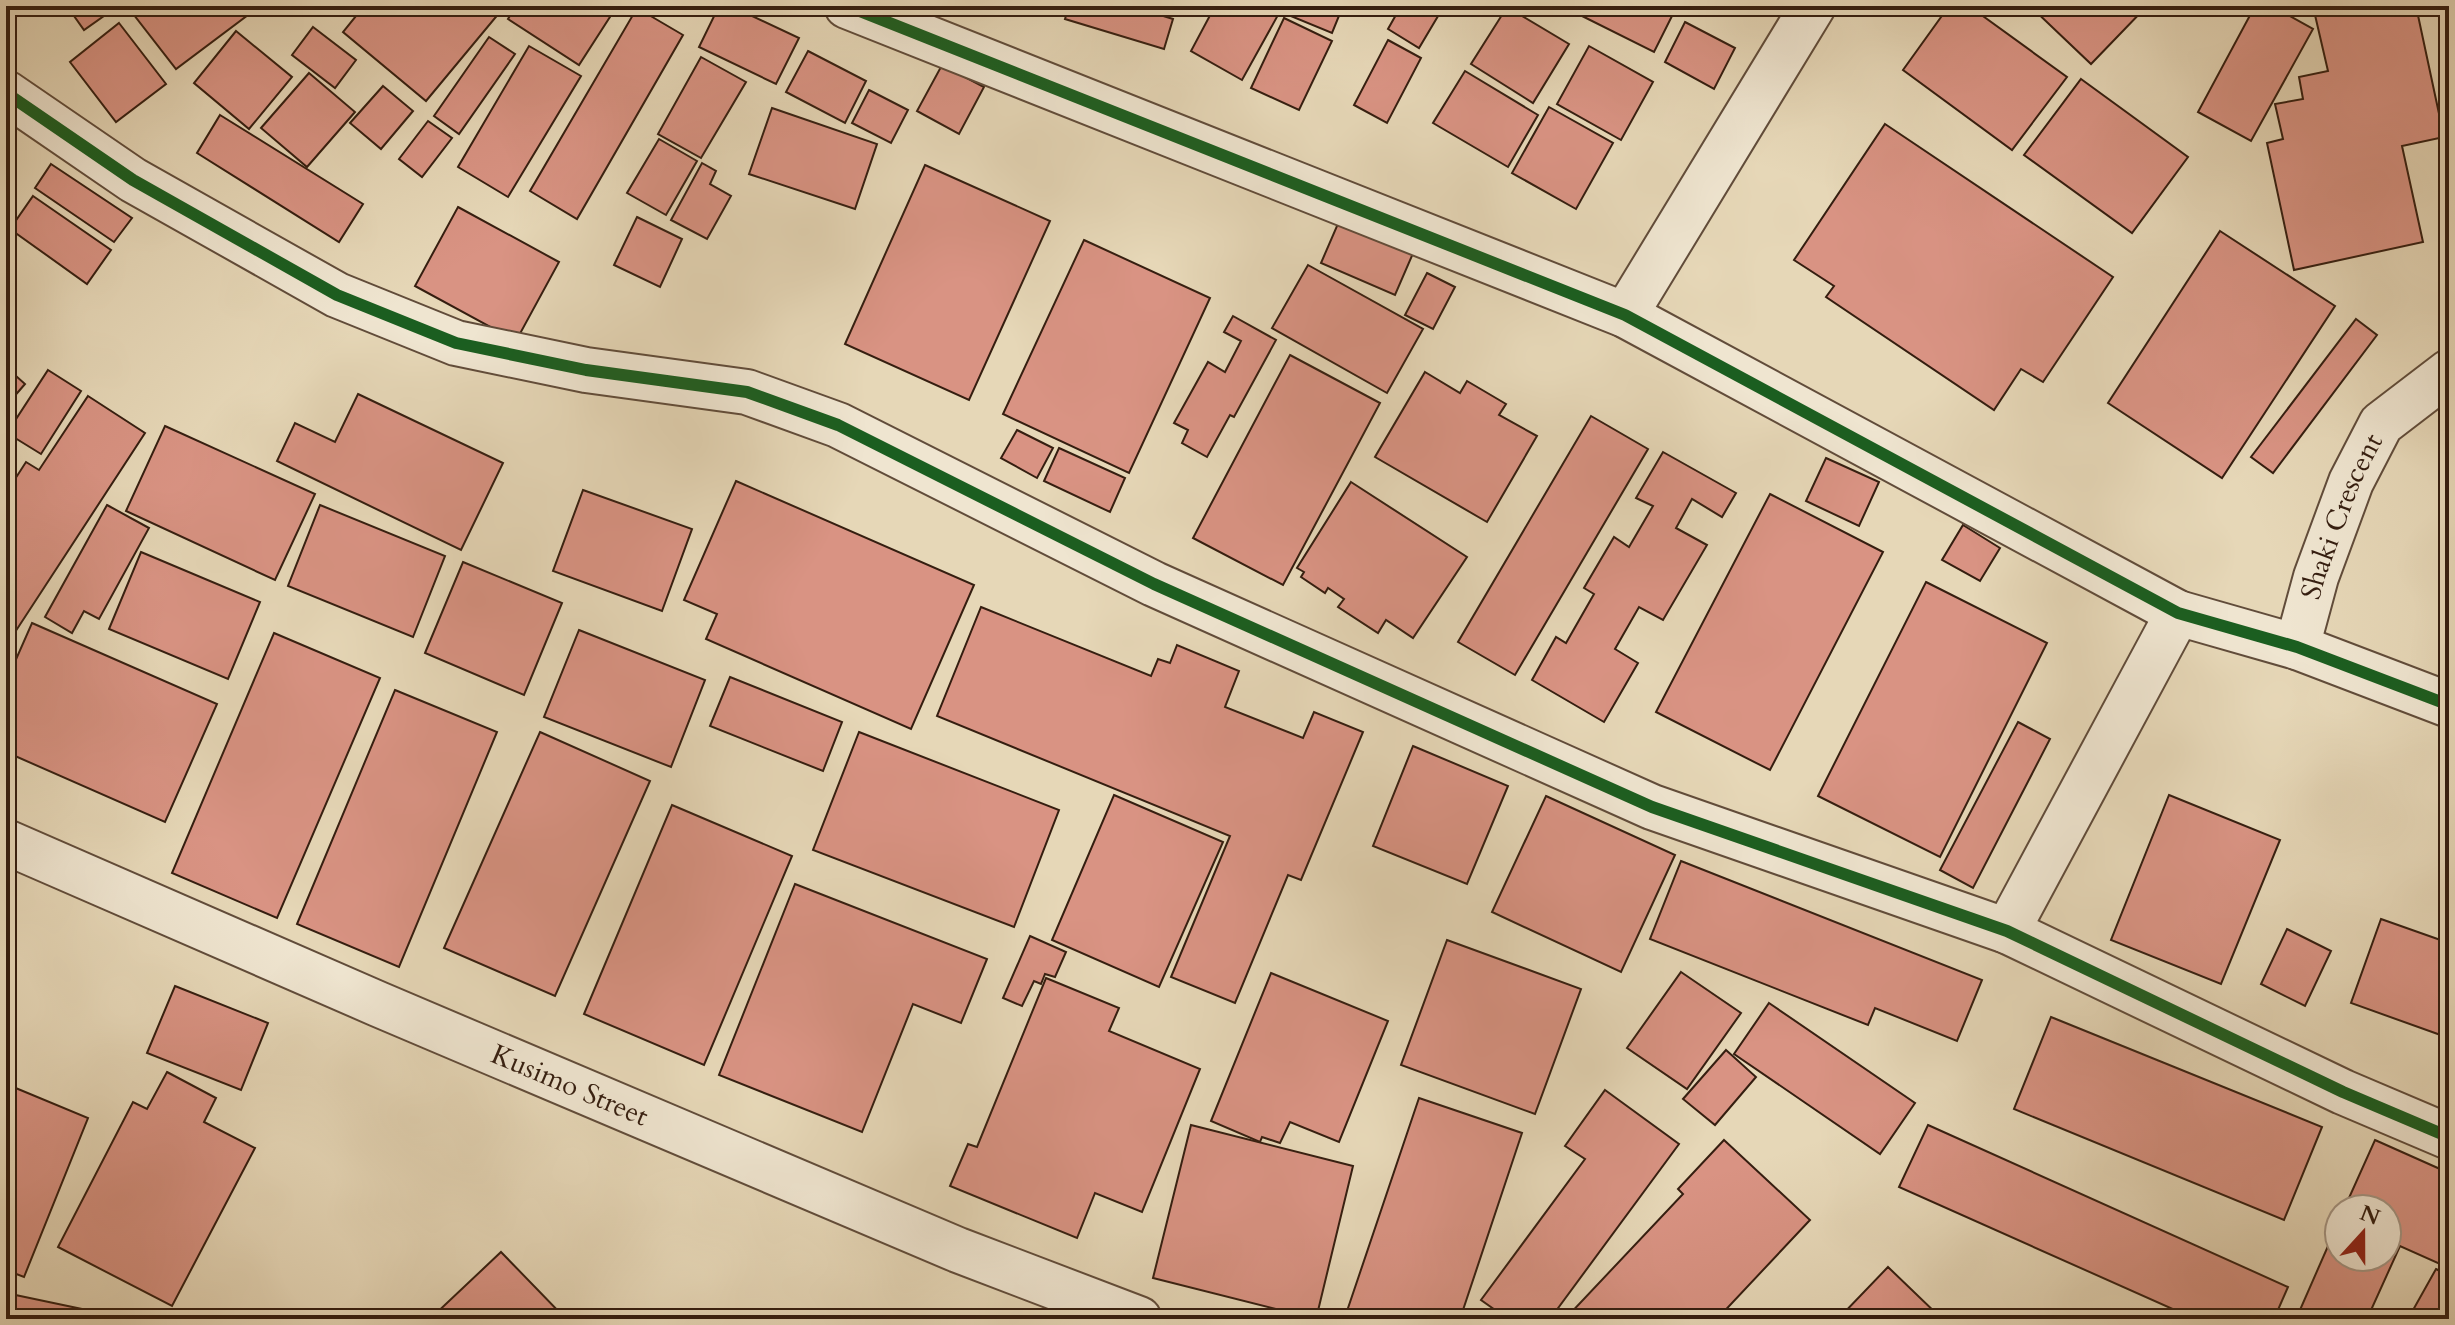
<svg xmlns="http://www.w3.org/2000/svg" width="2455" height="1325" font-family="Cardo,serif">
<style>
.building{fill:#d99383;stroke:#351e10;stroke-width:2}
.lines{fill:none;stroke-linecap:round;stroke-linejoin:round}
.minor-casing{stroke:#614c3a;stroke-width:48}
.tertiary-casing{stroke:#614c3a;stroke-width:48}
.minor{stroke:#efe5d0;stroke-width:44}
.tertiary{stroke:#efe5d0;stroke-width:44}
.cycleway-casing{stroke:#efe5d0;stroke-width:17}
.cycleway{stroke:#1b5e20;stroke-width:12}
.labels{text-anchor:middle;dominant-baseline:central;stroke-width:6;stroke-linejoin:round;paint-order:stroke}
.street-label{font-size:28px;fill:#351e10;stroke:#efe5d0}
</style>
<rect width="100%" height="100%" fill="#e6d7b7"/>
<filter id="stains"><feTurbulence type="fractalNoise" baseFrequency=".0025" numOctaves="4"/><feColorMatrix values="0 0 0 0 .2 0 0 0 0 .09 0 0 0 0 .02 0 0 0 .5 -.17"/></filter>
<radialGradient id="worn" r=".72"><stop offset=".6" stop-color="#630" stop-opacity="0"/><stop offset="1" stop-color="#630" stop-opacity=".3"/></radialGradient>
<!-- building -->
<g class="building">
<polygon points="67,6 118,6 84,30"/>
<polygon points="127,6 260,6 176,69"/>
<polygon points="364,6 505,6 426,101 343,32"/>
<polygon points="516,6 617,6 579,65 508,19"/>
<polygon points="719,6 731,6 799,38 776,84 699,47"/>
<polygon points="1069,6 1131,6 1173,19 1164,49 1065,19"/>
<polygon points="1215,6 1261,6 1278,15 1242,80 1191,51"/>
<polygon points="1284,6 1343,6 1332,33 1281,12"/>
<polygon points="1401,6 1444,6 1419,48 1388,29"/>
<polygon points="1562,6 1677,6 1654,52"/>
<polygon points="1949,6 1969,6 2067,77 2012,150 1903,70"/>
<polygon points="2030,6 2147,6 2091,64"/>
<polygon points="2255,6 2272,6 2313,29 2251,141 2198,112"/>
<polygon points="2356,6 2416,6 2444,137 2402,146 2423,242 2294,270 2267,143 2283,139 2275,104 2303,99 2299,77 2328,71 2315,15"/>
<polygon points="1507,7 1569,44 1533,103 1471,64"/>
<polygon points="637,8 683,35 577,219 530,191"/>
<polygon points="1284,18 1332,41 1299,110 1251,88"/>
<polygon points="1685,22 1735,48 1714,89 1665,62"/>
<polygon points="119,23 166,84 116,122 70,62"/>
<polygon points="313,27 356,60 335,88 292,55"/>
<polygon points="236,31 292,77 249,129 194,83"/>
<polygon points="489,37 515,54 459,134 434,116"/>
<polygon points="1388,40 1421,58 1387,123 1354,105"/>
<polygon points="529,46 581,76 508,197 458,167"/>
<polygon points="1589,46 1653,82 1621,140 1557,104"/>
<polygon points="808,51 866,81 845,123 786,92"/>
<polygon points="701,57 746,82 701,158 658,134"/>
<polygon points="942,65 984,87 959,134 917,111"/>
<polygon points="1465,71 1538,115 1508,167 1433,123"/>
<polygon points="309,73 355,112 307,167 261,128"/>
<polygon points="2081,79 2188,157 2132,233 2024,155"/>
<polygon points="383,86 413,111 381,149 350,123"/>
<polygon points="869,90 908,110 891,143 852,123"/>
<polygon points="1549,107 1613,143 1576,209 1512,173"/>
<polygon points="772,108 877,144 855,209 749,174"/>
<polygon points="220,115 363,204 339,242 197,153"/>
<polygon points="428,121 452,138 422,177 399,159"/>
<polygon points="1885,124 2113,277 2043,382 2021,369 1994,410 1826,297 1834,286 1794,260"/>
<polygon points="659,139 697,161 666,215 627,193"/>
<polygon points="702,163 716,171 710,184 731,196 707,239 671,220"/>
<polygon points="51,164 132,218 114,242 35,188"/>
<polygon points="925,165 1050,221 969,400 845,344"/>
<polygon points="33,196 111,250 87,284 10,229"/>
<polygon points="458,207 559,262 516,341 415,286"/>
<polygon points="637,217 682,239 660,287 614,265"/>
<polygon points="1340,219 1414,251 1395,295 1321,263"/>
<polygon points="2220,231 2335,306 2222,478 2108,403"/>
<polygon points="1084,240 1210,298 1129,473 1003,414"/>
<polygon points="1308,265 1423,329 1387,393 1272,328"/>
<polygon points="1427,273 1455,287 1433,329 1405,315"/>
<polygon points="1233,316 1276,340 1234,417 1230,415 1207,457 1182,443 1188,430 1174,423 1208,362 1225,372 1241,341 1224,332"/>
<polygon points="2356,319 2377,335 2273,473 2251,457"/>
<polygon points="1290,355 1380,403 1283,585 1193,538"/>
<polygon points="6,367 25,384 6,406"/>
<polygon points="48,370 81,391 41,454 7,433"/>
<polygon points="1425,372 1460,393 1467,381 1506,404 1499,415 1537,436 1487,522 1375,457"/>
<polygon points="358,394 503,463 461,550 277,461 295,423 335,442"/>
<polygon points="88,396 145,433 6,646 6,493 26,462 39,470"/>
<polygon points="1591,416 1648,449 1515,675 1458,642"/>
<polygon points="165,426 315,494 275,580 126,511"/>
<polygon points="1017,430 1053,448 1037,478 1001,458"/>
<polygon points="1059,448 1125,478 1110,512 1044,481"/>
<polygon points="1663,452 1736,493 1722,517 1692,499 1676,528 1707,545 1663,620 1639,607 1615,649 1638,663 1604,722 1532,680 1556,637 1566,643 1594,594 1584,588 1614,537 1629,547 1653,506 1636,498"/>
<polygon points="1826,458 1879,482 1859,526 1806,501"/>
<polygon points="736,481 974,585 911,729 706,639 717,614 684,600"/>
<polygon points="1351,482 1467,557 1413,638 1386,620 1378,633 1338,607 1344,599 1328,588 1325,593 1301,577 1304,572 1297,568"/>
<polygon points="583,490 692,529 662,611 553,571"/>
<polygon points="1770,494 1883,552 1770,770 1656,712"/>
<polygon points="107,505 149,528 99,619 84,611 72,633 45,617"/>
<polygon points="320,505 445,556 413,637 288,586"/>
<polygon points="1963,525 2000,548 1980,581 1942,560"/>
<polygon points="141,552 260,602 228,679 109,629"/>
<polygon points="463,562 562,603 524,695 425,653"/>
<polygon points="1926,582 2047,643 1940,857 1818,796"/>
<polygon points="981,607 1151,676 1158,659 1170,663 1177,645 1239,671 1225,707 1303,738 1314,712 1363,732 1301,880 1288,875 1235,1003 1171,977 1230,836 937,716"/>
<polygon points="32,623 217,704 165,822 6,752 6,682"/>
<polygon points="579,630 705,680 671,767 544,717"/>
<polygon points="274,633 380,678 277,918 172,873"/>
<polygon points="730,677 842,722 823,771 710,726"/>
<polygon points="395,690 497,732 399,967 297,924"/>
<polygon points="2018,722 2050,739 1973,888 1940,870"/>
<polygon points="540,732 650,781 555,996 444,948"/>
<polygon points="859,732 1059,810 1014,927 813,850"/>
<polygon points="1413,746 1508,786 1467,884 1373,846"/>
<polygon points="1114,795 1223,842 1159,987 1052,940"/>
<polygon points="2169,795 2280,840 2221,984 2111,940"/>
<polygon points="1546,796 1675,855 1621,972 1492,912"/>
<polygon points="672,805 792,856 704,1065 584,1014"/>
<polygon points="1681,861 1982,980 1957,1041 1875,1008 1868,1025 1650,939"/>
<polygon points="795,884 987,959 961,1023 913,1004 862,1132 719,1075"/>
<polygon points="2381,919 2449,943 2449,1038 2351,1003"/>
<polygon points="2287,929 2331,951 2305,1006 2261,984"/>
<polygon points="1030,936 1066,952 1055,977 1045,974 1041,984 1034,981 1022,1006 1003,998"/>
<polygon points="1447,940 1581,989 1535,1114 1401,1065"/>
<polygon points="1681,972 1741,1013 1687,1089 1627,1048"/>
<polygon points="1271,973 1388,1021 1339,1142 1290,1122 1280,1143 1262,1137 1260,1142 1211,1121"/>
<polygon points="1046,978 1119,1008 1109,1031 1200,1069 1142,1212 1095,1193 1077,1238 950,1186 968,1144 977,1147"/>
<polygon points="175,986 268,1023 241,1090 147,1053"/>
<polygon points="1769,1003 1915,1103 1880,1154 1734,1054"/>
<polygon points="2051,1017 2322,1127 2284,1220 2014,1109"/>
<polygon points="1726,1050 1756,1077 1715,1125 1683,1099"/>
<polygon points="167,1072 216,1098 204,1122 255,1148 172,1306 58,1247 133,1102 147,1109"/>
<polygon points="6,1084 88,1118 24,1277 6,1270"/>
<polygon points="1605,1090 1679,1144 1550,1319 1508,1319 1481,1300 1585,1159 1565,1146"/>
<polygon points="1419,1098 1522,1133 1460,1319 1349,1319 1345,1317"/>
<polygon points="1191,1125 1353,1166 1316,1319 1153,1278"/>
<polygon points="1928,1125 2288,1287 2274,1319 2195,1319 1899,1187"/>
<polygon points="1724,1140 1810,1220 1717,1319 1565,1319 1683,1194 1678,1189"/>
<polygon points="2375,1140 2449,1173 2449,1268 2400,1246 2367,1319 2296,1319 2339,1221 2339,1257 2387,1257 2387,1209 2344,1209"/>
<polygon points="501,1252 566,1319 430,1319"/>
<polygon points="1888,1267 1940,1317 1938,1319 1838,1319"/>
<polygon points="2436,1269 2449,1276 2449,1319 2408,1319"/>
<polygon points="6,1293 120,1317 119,1319 6,1319"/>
</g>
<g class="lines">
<!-- minor casing -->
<g class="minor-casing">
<g id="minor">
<polyline points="847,6 1625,315 2178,613 2297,647 2449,705"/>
<polyline points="6,93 133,180 337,295 456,343 586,370 747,392 838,425 1154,584 1652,807 2007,931 2343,1092 2449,1137"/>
<polyline points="1625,315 1813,6"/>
<path id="s1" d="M2297 647 2316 577 2351 482 2381 424 2449 372"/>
<polyline points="2007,931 2178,613"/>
</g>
</g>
<!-- tertiary casing -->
<g class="tertiary-casing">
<g id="tertiary">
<path id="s2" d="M6 842 378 1004 958 1250 1139 1319"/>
</g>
</g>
<!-- minor -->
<use href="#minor" class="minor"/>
<!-- tertiary -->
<use href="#tertiary" class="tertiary"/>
<!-- cycleway casing -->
<g class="cycleway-casing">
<g id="cycleway">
<polyline points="847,6 1625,315 2178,613 2297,647 2449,705"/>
<polyline points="6,93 133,180 337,295 456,343 586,370 747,392 838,425 1154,584 1652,807 2007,931 2343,1092 2449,1137"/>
</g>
</g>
<!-- cycleway -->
<use href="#cycleway" class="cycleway"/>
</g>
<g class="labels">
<!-- street labels -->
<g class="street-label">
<text stroke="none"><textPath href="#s1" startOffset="138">Shaki Crescent</textPath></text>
<text stroke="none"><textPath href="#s2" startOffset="614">Kusimo Street</textPath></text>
</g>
</g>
<!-- margin -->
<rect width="2455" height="1325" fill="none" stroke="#e6d7b7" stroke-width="32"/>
<rect x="8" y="8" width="2439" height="1309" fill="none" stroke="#351e10" stroke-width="4"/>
<rect x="16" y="16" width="2423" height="1293" fill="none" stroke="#351e10" stroke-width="2"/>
<!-- north arrow -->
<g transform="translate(2363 1233) rotate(21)"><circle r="38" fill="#efe5d0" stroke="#a59583" stroke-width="2"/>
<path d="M0-6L14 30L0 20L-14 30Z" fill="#8f2418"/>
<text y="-12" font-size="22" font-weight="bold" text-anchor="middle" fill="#351e10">N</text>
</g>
<rect width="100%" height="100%" filter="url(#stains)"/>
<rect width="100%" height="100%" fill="url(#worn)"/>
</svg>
